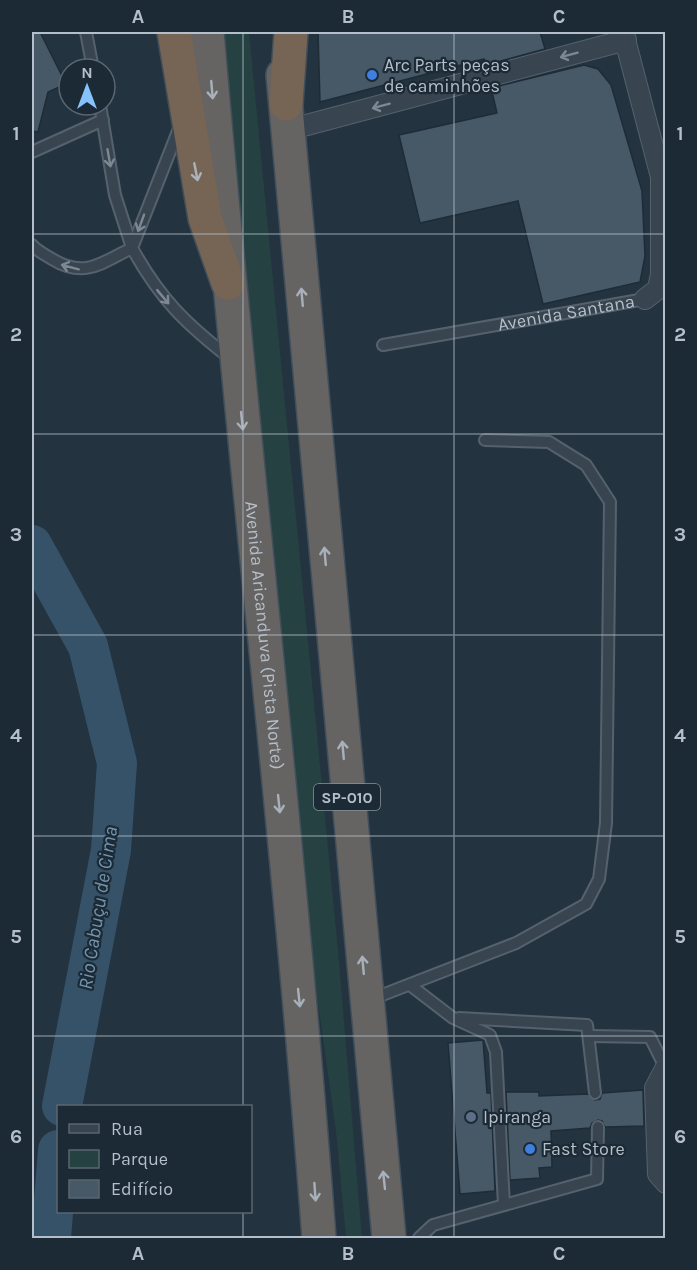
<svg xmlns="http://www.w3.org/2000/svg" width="697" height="1270" font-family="Karla,sans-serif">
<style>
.green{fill:#254141}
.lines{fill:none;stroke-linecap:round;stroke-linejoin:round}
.river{stroke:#365268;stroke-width:40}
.building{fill:#475966;stroke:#1e2c37;stroke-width:1.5}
.service-casing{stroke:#55626e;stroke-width:14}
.minor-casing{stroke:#55626e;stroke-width:22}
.trunk-casing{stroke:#424f5b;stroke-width:36}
.motorway-casing{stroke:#424f5b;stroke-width:36}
.service{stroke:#384550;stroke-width:10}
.minor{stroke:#384550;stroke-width:20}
.trunk{stroke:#666462;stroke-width:33}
.motorway{stroke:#766554;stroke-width:33}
.oneway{stroke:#7c8894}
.oneway2{stroke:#a8b1bb}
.oneway3{stroke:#abb2b9}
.grid{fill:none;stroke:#b4bfcb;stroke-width:1.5;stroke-opacity:0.55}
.shop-dot{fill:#3f7fe0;stroke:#1c2a35;stroke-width:2}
.service-dot{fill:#5c6f8a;stroke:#1c2a35;stroke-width:2}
.labels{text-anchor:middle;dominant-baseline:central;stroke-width:4.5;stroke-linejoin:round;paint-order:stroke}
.shield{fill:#1c2a35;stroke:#86929e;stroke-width:1.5}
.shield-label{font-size:16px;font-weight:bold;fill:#b4bfcb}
.poi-label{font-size:18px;fill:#b4bfcb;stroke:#1c2a35;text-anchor:start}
.street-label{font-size:18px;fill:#b4bfcb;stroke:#1c2a35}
.water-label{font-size:20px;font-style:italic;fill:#7295af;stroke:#1c2a35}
.neatline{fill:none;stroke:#b4bfcb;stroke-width:2}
.grid-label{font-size:20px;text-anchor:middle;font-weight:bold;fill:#b4bfcb}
</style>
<rect width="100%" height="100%" fill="#233340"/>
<!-- green -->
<polygon class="green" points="223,32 249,32 339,961 362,1238 346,1238 336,1131 298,860 255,405"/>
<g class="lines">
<!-- river -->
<g class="river">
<polyline points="32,545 88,646 117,763 111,850 62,1106"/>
<polyline points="51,1238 58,1150"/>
</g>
</g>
<!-- building -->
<g class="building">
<polygon points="32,32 40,32 66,84 48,92 38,132 32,131"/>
<polygon points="318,32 540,32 545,49 486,65 484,59 320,102"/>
<polygon points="584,65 598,69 611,85 642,191 645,256 640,282 543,304 518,201 420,223 399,135 497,113 491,88"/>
<polygon points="483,1040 487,1093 491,1093 495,1191 460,1194 448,1043"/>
<polygon points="643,1090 644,1126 605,1127 602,1121 598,1120 592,1123 590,1128 551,1131 552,1167 539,1168 540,1178 510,1180 506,1092 539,1092 539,1096 588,1094 595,1100 600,1099 602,1093"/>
</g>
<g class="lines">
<!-- service casing -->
<g class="service-casing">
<g id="service">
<polyline points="86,32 93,69"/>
<path d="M180 126 132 248C160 299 186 324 231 359"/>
<polyline points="32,152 103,120"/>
<path d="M32 245C37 251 44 254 52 259 85 279 101 263 132 248L115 195 100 105"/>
<path id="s1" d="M383 345 645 299"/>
<polyline points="410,985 453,1018 490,1035 496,1052 504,1205"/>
<polyline points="372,999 516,943 586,904 599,879 606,823 610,502 586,465 549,442 485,440"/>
<polyline points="459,1018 587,1025 595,1093"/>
<polyline points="589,1036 650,1037 665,1067"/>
<polyline points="419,1238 433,1225 597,1179 598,1127"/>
</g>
</g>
<!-- minor casing -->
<g class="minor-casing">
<g id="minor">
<polyline points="623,32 661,177"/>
<polyline points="288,130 626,40"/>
<polyline points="645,299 658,289 661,274 661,177 665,165"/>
<polyline points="666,1067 655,1088 658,1174 666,1183"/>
</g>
</g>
<!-- trunk casing -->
<g class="trunk-casing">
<g id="trunk">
<path id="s2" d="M207 32C241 434 289 836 319 1238"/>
<polyline points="283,75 389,1238"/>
</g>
</g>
<!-- motorway casing -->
<g class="motorway-casing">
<g id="motorway">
<polyline points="174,32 205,218 228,283"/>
<polyline points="286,104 291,32"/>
</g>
</g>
<!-- service -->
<use href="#service" class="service"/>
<!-- minor -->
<use href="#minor" class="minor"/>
<!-- trunk -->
<use href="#trunk" class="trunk"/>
<!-- motorway -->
<use href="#motorway" class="motorway"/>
</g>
<!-- one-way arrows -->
<defs><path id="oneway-shaft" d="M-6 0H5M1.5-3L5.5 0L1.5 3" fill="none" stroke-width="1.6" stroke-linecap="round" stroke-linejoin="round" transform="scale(1.5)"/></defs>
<g class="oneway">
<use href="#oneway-shaft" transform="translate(569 55) rotate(165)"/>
<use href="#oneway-shaft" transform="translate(381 106) rotate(165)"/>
<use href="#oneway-shaft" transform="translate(109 158) rotate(80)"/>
<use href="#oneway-shaft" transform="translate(141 223) rotate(110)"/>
<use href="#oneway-shaft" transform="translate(70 267) rotate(-165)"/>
<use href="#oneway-shaft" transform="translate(163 297) rotate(50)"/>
</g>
<g class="oneway2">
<use href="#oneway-shaft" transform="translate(212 90) rotate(85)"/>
<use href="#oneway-shaft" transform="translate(302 297) rotate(-95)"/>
<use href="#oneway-shaft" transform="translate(242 421) rotate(84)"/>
<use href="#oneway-shaft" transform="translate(325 556) rotate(-95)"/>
<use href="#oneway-shaft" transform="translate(343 750) rotate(-95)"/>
<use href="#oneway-shaft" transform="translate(279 804) rotate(84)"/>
<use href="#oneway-shaft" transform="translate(363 965) rotate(-95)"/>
<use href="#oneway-shaft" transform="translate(299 998) rotate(84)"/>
<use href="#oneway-shaft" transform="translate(384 1180) rotate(-96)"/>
<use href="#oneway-shaft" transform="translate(315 1192) rotate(86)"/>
</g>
<use class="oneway3" href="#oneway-shaft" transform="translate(196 172) rotate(79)"/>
<!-- grid -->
<path class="grid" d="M243 32V1106M454 32V1238M32 234H666M32 434H666M32 635H666M32 836H666M32 1036H666M243 1212V1238"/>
<!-- markers -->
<g class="shop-dot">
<circle cx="372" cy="75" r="6"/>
<circle cx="530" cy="1149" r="6"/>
</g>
<circle class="service-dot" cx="471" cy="1117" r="6"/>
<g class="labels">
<!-- shield labels -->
<rect class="shield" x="314" y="784" width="66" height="26" rx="4.5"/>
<g class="shield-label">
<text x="347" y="797">SP-010</text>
</g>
<!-- poi labels -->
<g class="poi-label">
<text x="384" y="65">Arc Parts peças<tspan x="384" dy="21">de caminhões</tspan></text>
<text x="483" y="1117">Ipiranga</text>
<text x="542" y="1149">Fast Store</text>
</g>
<!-- street labels -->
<g class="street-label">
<text stroke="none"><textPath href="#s1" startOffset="186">Avenida Santana</textPath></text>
<text stroke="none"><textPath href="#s2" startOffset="606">Avenida Aricanduva (Pista Norte)</textPath></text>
</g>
<!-- water labels -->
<g class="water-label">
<text transform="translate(98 908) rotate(-81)">Rio Cabuçu de Cima</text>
</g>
</g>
<!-- border -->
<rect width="697" height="1270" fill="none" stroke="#1c2a35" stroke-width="66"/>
<!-- legend -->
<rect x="57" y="1105" width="195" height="108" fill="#1c2a35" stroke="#596671" stroke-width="1.5"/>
<rect x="69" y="1124" width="30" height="9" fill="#384550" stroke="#596671" stroke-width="1.5"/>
<text x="111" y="1135" font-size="18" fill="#b4bfcb">Rua</text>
<rect x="69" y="1150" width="30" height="18" fill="#254141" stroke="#596671" stroke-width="1.5"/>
<text x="111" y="1165" font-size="18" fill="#b4bfcb">Parque</text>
<rect x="69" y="1180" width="30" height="18" fill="#475966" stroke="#596671" stroke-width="1.5"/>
<text x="111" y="1195" font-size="18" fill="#b4bfcb">Edifício</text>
<!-- north arrow -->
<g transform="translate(87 87)"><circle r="28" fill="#1c2a35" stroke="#596671" stroke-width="1.5"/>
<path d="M0-4.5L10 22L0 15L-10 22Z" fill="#86c3fd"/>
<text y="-9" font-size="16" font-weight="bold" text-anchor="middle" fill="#b4bfcb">N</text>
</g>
<rect x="33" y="33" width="631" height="1204" class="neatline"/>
<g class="grid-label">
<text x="138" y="23">A</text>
<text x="348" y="23">B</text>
<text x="559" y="23">C</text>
<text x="16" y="140">1</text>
<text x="680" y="140">1</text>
<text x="16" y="341">2</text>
<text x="680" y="341">2</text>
<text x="16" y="541">3</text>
<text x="680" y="541">3</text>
<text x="16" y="742">4</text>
<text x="680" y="742">4</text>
<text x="16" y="943">5</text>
<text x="680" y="943">5</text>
<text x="16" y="1143">6</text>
<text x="680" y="1143">6</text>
<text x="138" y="1260">A</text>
<text x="348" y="1260">B</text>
<text x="559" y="1260">C</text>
</g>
</svg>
